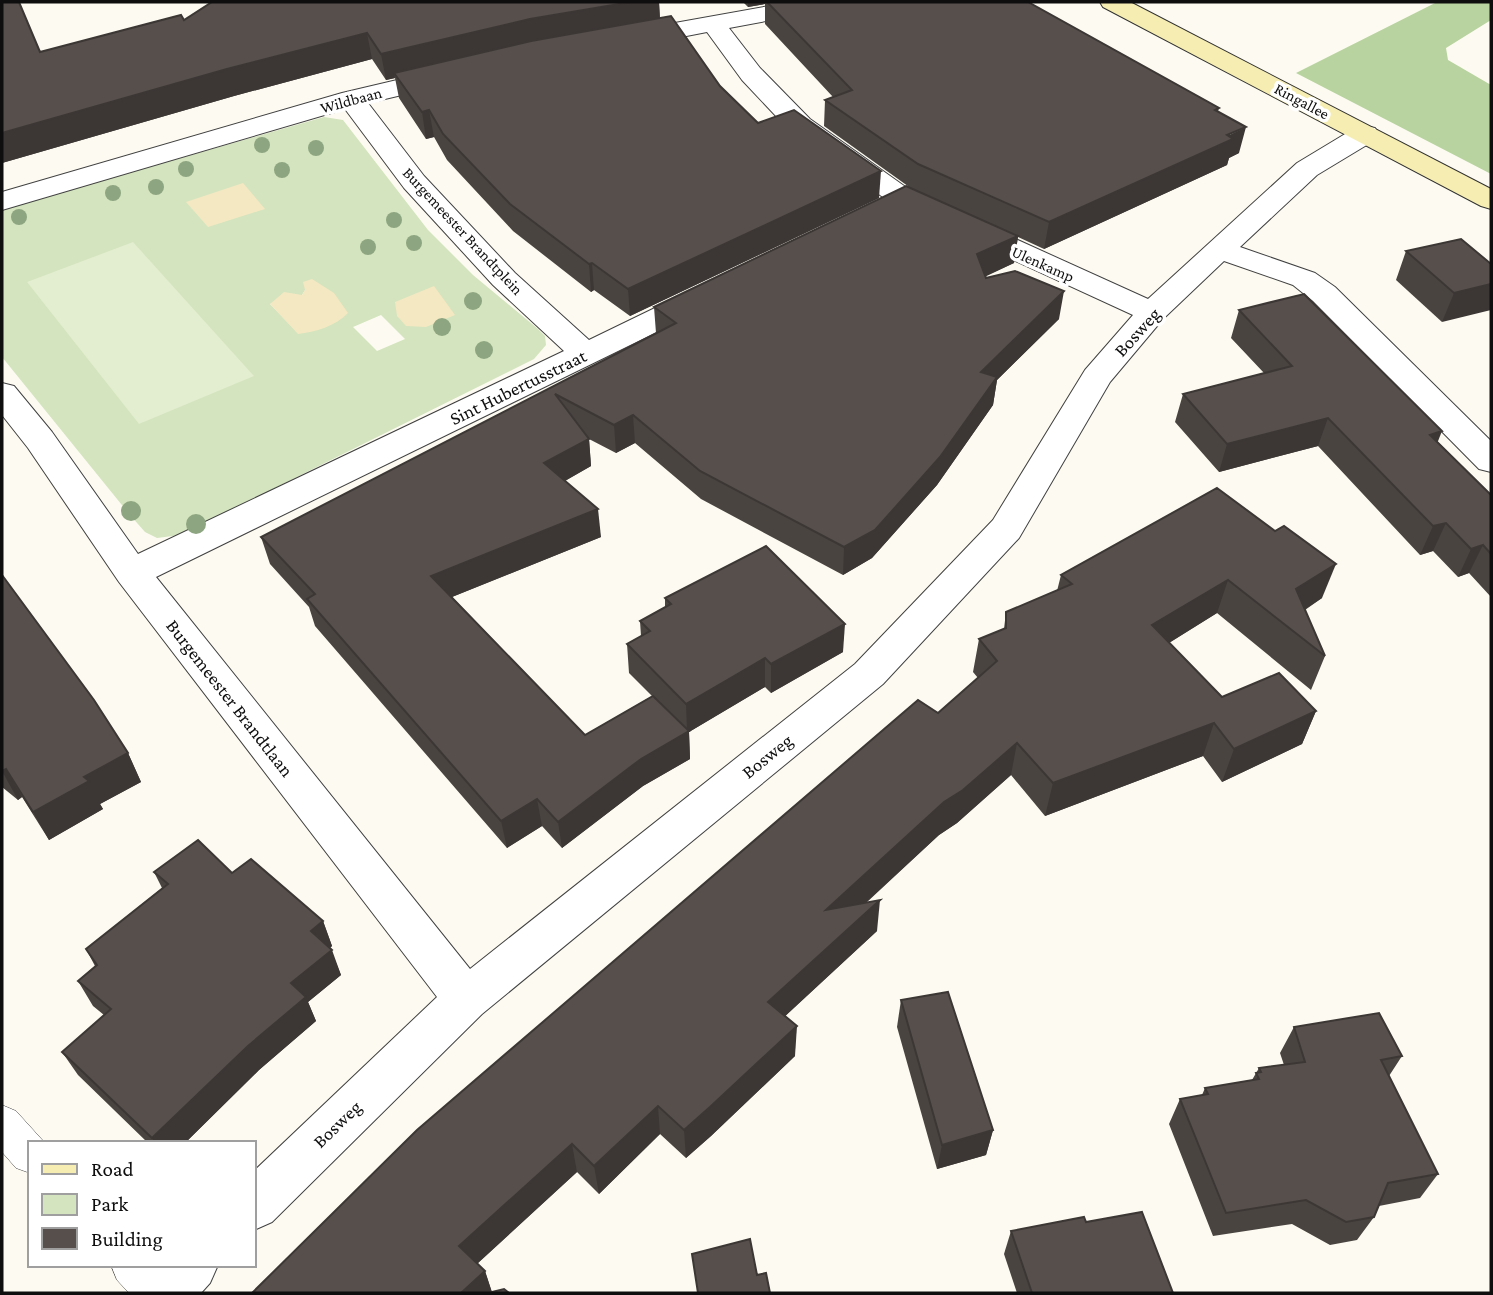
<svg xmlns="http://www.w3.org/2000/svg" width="1493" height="1295" font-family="'Crimson Pro',serif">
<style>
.green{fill:#d3e4be;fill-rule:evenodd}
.forest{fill:#b8d39f}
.sand{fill:#f4e8c2}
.pitch{fill:#e3edcf}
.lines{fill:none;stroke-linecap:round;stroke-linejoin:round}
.service-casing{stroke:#414141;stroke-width:1}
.minor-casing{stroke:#414141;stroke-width:2}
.secondary-casing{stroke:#303030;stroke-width:2}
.service{fill:#fff;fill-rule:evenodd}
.minor{fill:#fff;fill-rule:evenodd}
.secondary{fill:#f6edb3;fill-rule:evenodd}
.tree{fill:#8ea581}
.wall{fill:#4a4441}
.shaded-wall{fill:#3c3735}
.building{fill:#564f4c;stroke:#3c3735;stroke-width:2}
.labels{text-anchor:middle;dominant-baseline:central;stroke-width:7;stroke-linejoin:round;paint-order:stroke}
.far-street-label{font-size:16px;fill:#0e0e0e;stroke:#fff}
.street-label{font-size:19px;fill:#0e0e0e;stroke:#fff}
</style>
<rect width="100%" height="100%" fill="#fdfbf1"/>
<!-- green -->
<path class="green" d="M324 117 343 120 428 230 473 275 538 329 545 336 546 345 534 359 180 535 157 538 145 532 130 515 2 357V209ZM305 290 299 334 270 304 302 295ZM381 315 405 339 377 351 353 327Z"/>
<!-- forest -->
<polygon class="forest" points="1437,2 1491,2 1491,20 1446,48 1448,60 1491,85 1491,174 1296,73"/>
<!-- sand -->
<g class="sand">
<polygon points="243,183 265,209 208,227 186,202"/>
<path d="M312 279 334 293 348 313C336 326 315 332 298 334L270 304 284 292 302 295 305 290 303 282Z"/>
<polygon points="434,286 455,315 426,327 406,326 397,316 395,302"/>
</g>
<!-- pitch -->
<polygon class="pitch" points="133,242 254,376 139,424 27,282"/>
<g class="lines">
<!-- service casing -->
<g class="service-casing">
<g id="service">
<polygon points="2,1105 16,1111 45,1143 30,1143 30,1173 16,1168 2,1152"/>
<polygon points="111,1265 161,1265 172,1278 178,1293 129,1293 117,1280"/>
</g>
</g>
<!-- minor casing -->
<g class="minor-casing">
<g id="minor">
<polygon points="792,2 843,2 840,7 831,9 729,28 760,68 810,119 914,193 1148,299 1297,163 1355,128 1365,126 1375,128 1379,134 1375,140 1317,175 1240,247 1315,273 1335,287 1491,441 1491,472 1479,469 1313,301 1293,285 1224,261 1163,319 1110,382 1019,538 883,684 482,1014 272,1222 254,1230 254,1171 437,997 119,582 28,448 2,415 2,383 14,386 52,432 138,554 564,351 493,285 404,188 345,109 2,210 2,192 342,93 448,68 457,70 461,76 457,82 368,103 424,176 515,273 589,340 690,291 701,289 712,291 716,298 712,305 156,577 470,969 855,664 993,520 1085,370 1133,315 894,205 790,131 742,80 707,32 630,47 621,44 617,39 621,34 630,31"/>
<polygon points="155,1265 218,1265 210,1283 201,1293 138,1293 145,1274"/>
</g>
</g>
<!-- secondary casing -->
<g class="secondary-casing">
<polygon id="secondary" points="1100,2 1130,2 1491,189 1491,209 1481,206 1103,7"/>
</g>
<!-- service -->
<use href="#service" class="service"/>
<!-- minor -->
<use href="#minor" class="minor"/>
<!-- secondary -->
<use href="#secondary" class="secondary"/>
</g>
<!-- trees -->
<g class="tree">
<circle cx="262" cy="145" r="8"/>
<circle cx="316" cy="148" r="8"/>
<circle cx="186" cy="169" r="8"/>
<circle cx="282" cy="170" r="8"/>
<circle cx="156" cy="187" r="8"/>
<circle cx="113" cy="193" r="8"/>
<circle cx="19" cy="217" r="8"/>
<circle cx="394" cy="220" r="8"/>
<circle cx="414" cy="243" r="8"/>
<circle cx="368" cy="247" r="8"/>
<circle cx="473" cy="301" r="9"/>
<circle cx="442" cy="327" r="9"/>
<circle cx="484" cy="350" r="9"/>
<circle cx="131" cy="511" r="10"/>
<circle cx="196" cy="524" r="10"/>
</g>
<!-- wall -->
<g class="wall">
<polygon points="2,2 40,52 184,20 659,2 660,18 720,86 758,123 879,198 630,316 594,290 591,292 513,231 447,160 434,137 426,139 399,98 395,78 386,80 372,59 234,96 2,163"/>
<polygon points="743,2 1028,2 1219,108 1218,111 1239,153 1229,158 1227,165 1044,249 1018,237 1014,263 985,276 986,278 1059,319 997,380 993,405 937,485 872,558 843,575 701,499 635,443 616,453 589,439 591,466 565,481 601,537 452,597 585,735 652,696 629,673 627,644 641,636 640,621 665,607 665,598 843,652 771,693 765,687 689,732 690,759 643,786 562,848 542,826 507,848 315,626 309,607 270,564 261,537 656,333 654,307 912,189 824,126 825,100 833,97 765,24 765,4 748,7"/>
<polygon points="1406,251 1491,264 1442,322 1396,280"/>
<polygon points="1239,310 1438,442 1491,495 1491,597 1469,573 1458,577 1433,551 1420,555 1318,446 1219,472 1175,422 1183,394 1264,373 1231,338"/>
<polygon points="1217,488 1322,598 1305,610 1325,656 1311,690 1217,613 1169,643 1222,697 1316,711 1302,744 1222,782 1203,756 1045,816 1011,775 957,823 939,835 866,903 877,931 785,1016 795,1056 711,1136 686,1158 660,1134 599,1194 577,1172 477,1264 485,1271 492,1292 252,1293 938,713 978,678 973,672 979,639 1004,629 1006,612 1057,591 1061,575"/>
<polygon points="2,575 128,753 141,782 100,804 103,809 49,840 22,797 18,800 2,787"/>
<polygon points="154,872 232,873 323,921 332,946 330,948 341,975 308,1002 316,1021 259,1070 185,1143 148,1143 78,1075 62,1052 104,1015 93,1006 78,981 95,966 86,949 162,888"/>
<polygon points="901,1000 993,1130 986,1155 937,1169 897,1027"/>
<polygon points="1294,1027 1402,1056 1389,1076 1438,1174 1420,1198 1379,1206 1374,1217 1357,1240 1330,1245 1292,1224 1213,1236 1169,1124 1180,1099 1202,1095 1205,1088 1252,1080 1259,1068 1284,1065 1280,1053"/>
<polygon points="1011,1231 1173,1293 1017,1293 1004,1254"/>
</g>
<!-- shaded-wall -->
<g class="shaded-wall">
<polygon points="631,2 659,2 660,23 394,73 395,78 386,80 381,54 530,19"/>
<polygon points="748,2 765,2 765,4 748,7"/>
<polygon points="367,33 372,59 234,96 2,163 2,133 227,69"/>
<polygon points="429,110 434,137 426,139 422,112"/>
<polygon points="1246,127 1239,153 1229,158 1227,165 1044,249 1049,222"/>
<polygon points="881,171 879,198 630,316 628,289"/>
<polygon points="1018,236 1014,263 974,282 977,254"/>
<polygon points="592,263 594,290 591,292 589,264"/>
<polygon points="1491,284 1491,310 1442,322 1454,293"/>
<polygon points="1064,291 1059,319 997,380 993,405 937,485 872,558 843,575 844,547 981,372"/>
<polygon points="633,415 635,443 616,453 614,425"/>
<polygon points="1328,418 1318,446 1219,472 1227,444"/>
<polygon points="1442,431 1431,459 1430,435"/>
<polygon points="589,439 591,466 547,491 544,463"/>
<polygon points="598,509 601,537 437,603 431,576"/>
<polygon points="1446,523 1433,551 1420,555 1433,526"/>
<polygon points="1483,545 1469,573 1458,577 1471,549"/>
<polygon points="1336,564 1322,598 1284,623 1296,589"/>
<polygon points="1228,580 1217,613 1143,659 1152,625"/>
<polygon points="845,624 843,652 771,693 771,664"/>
<polygon points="765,658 765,687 689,732 690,759 643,786 562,848 558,822 641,759 687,732 686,704"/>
<polygon points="1316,711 1302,744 1222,782 1234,749"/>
<polygon points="1214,723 1203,756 1045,816 1053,783"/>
<polygon points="1017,743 1011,775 957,823 939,835 824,941 826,910 944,802"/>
<polygon points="128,753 141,782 100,804 103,809 49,840 33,812 84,777"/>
<polygon points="6,769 22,797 18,800 2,771"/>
<polygon points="537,799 542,826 507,848 501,821"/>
<polygon points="880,900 877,931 767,1033 768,1002"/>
<polygon points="323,921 332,946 320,956 311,931"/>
<polygon points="332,950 341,975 308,1002 316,1021 259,1070 185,1143 155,1143 152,1138 291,983"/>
<polygon points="797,1026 795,1056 711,1136 686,1158 684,1130"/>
<polygon points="658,1106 660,1134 599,1194 594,1166"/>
<polygon points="993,1130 986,1155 937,1169 942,1145"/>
<polygon points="572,1144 577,1172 468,1272 459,1246"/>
<polygon points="485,1271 492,1293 461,1293"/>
</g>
<!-- building -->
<g class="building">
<polygon points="2,2 19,2 40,52 181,15 184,20 212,2 631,2 530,19 381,54 367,33 227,69 2,133"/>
<polygon points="767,2 1028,2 1219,108 1215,110 1246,127 1227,135 1233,139 1049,222 918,164 825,100 852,90"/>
<polygon points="671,16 720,86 758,123 794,110 881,171 628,289 592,263 589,264 510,204 443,134 429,110 422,112 394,73 531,41"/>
<polygon points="906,186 1018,236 977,254 986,278 1015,271 1064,291 981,372 997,377 940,457 875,530 844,547 700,471 633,415 614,425 555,394 589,439 544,463 598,509 431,576 585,735 653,696 689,731 641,759 558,822 537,799 501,821 307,599 315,594 261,537 676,323 654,307"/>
<polygon points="1461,239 1491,264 1491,284 1454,293 1406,251"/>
<polygon points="1304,294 1442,431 1430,435 1491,495 1491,554 1483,545 1471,549 1446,523 1433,526 1328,418 1227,444 1183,394 1292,366 1239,310"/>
<polygon points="1217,488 1275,531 1284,526 1336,564 1296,589 1325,656 1228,580 1152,625 1222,697 1279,673 1316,711 1234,749 1214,723 1053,783 1017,743 963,790 944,802 826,910 880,900 768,1002 797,1026 710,1107 684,1130 658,1106 594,1166 572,1144 459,1246 485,1271 461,1293 252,1293 417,1130 918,700 938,713 997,661 979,639 1006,628 1006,612 1072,584 1061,575"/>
<polygon points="766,546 845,624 771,664 765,658 686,704 627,644 650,631 640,621 671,604 665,598"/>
<polygon points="2,575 94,700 128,753 84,777 89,781 33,812 6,769 2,771"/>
<polygon points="198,840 232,873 251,859 323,921 311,931 332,950 291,983 306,997 248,1046 152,1138 62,1052 111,1009 78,981 97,965 86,949 168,884 154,872"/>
<polygon points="948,992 993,1130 942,1145 901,1000"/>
<polygon points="1379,1013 1402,1056 1381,1060 1438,1174 1388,1183 1374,1217 1346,1222 1306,1200 1226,1213 1180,1099 1208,1094 1205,1088 1259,1079 1256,1073 1261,1072 1259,1068 1305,1062 1294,1027"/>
<polygon points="1142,1212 1173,1293 1032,1293 1011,1231 1084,1217 1086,1222"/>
<polygon points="750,1239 757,1275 766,1273 770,1293 698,1293 692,1254"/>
<polygon points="504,1289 509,1293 488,1293"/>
</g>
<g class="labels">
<!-- far-street labels -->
<g class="far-street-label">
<text transform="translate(351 100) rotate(-15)">Wildbaan</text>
<text transform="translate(1302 101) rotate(28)">Ringallee</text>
<text transform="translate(463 231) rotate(47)">Burgemeester Brandtplein</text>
<text transform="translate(1043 264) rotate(24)">Ulenkamp</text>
</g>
<!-- street labels -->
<g class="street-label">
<text transform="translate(1137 332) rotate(-48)">Bosweg</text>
<text transform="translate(518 387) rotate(-26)">Sint Hubertusstraat</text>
<text transform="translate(230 698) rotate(52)">Burgemeester Brandtlaan</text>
<text transform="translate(767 756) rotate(-39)">Bosweg</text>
<text transform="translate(337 1124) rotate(-44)">Bosweg</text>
</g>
</g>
<!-- border -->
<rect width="1493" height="1295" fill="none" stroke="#0e0e0e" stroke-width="7"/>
<!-- legend -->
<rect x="28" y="1141" width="228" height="126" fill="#ffffff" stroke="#9f9f9f" stroke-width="2"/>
<rect x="42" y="1164" width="35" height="10" fill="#f6edb3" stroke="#9f9f9f" stroke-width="2"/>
<text x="91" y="1176" font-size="21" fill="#0e0e0e">Road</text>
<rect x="42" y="1194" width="35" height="21" fill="#d3e4be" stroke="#9f9f9f" stroke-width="2"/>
<text x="91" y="1211" font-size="21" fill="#0e0e0e">Park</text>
<rect x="42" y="1228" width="35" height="21" fill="#564f4c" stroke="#9f9f9f" stroke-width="2"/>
<text x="91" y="1246" font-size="21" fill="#0e0e0e">Building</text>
</svg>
